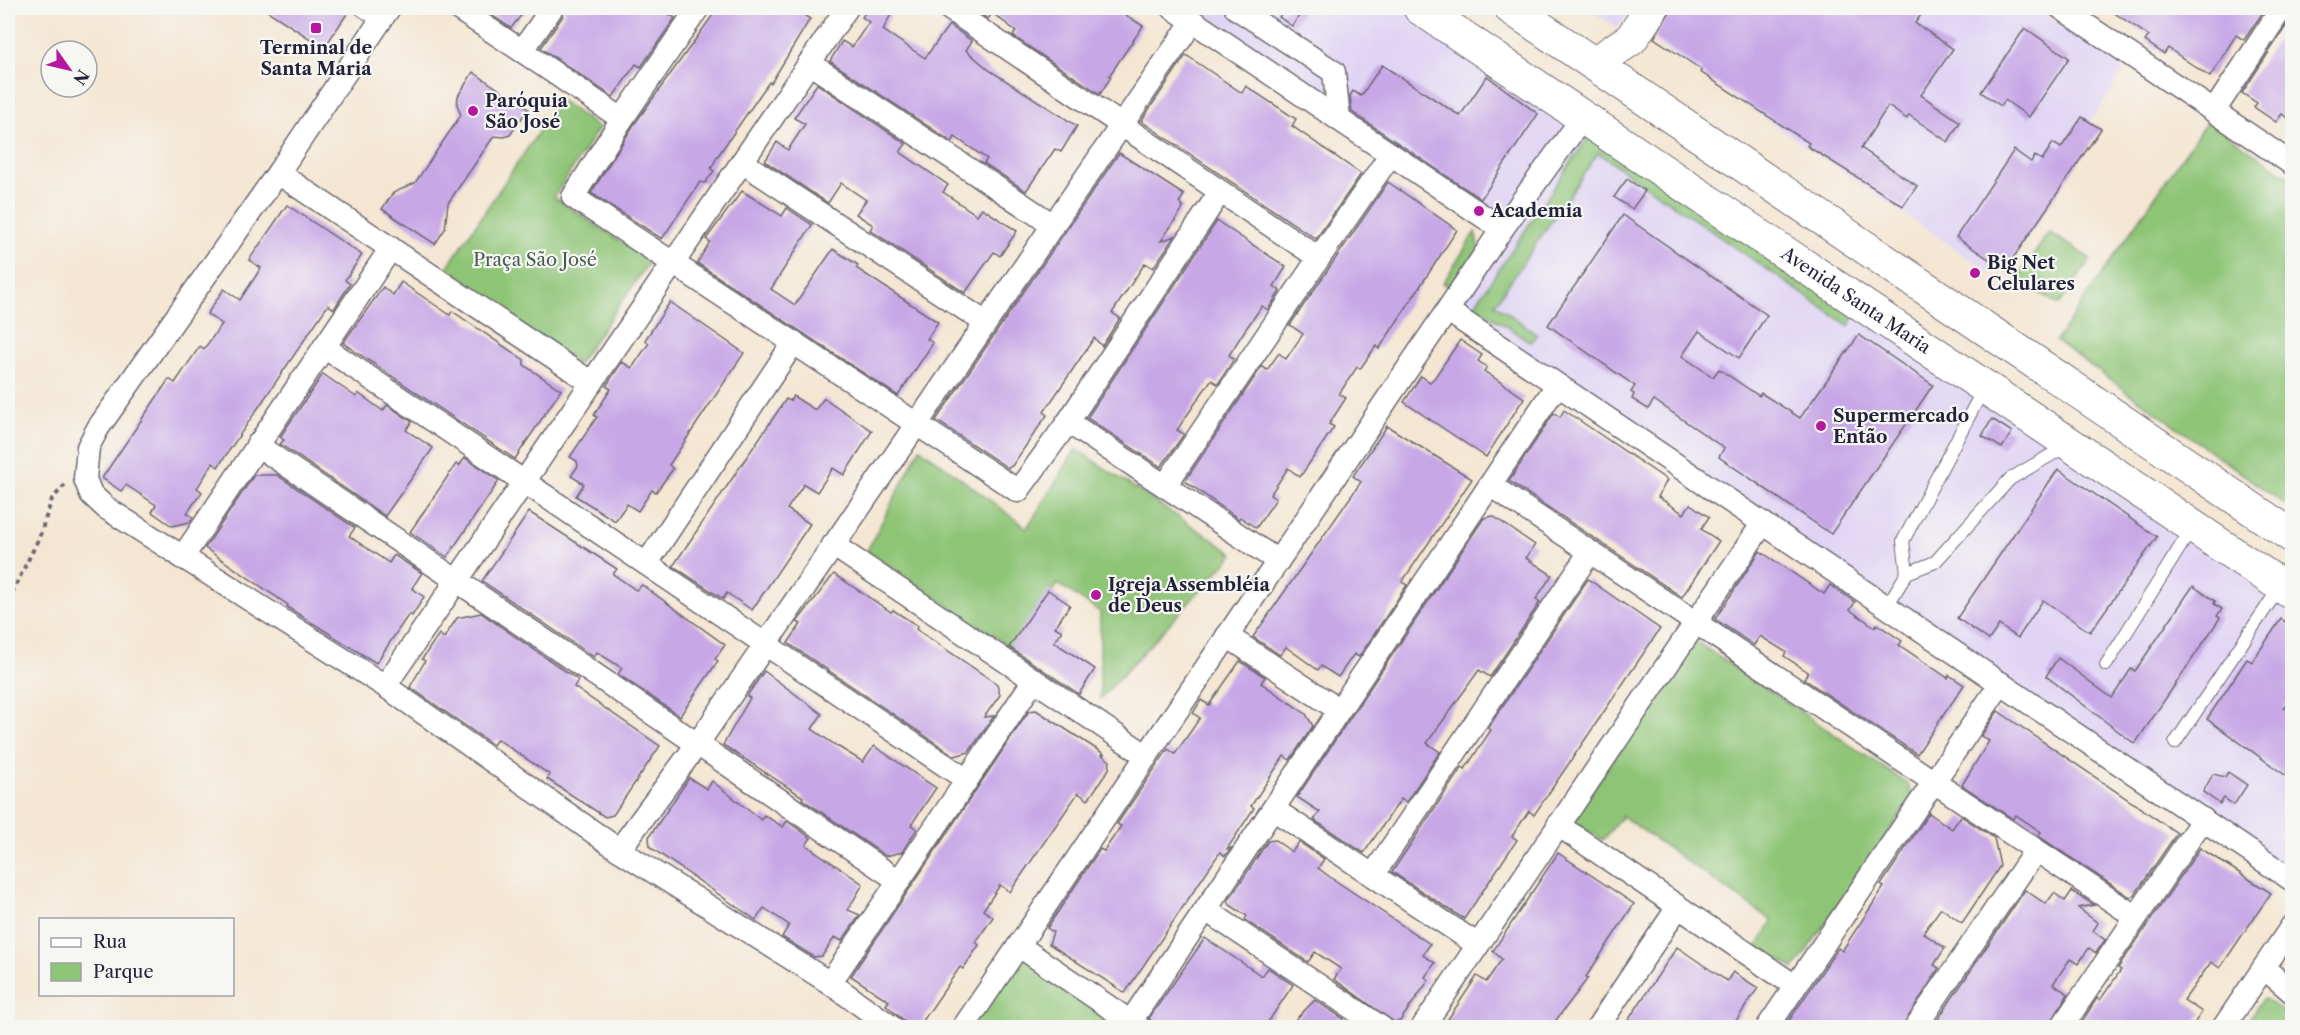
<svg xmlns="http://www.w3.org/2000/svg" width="2300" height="1035" font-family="'Libre Caslon Text',serif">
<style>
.built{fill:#e0d4f4}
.green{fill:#8ec476;stroke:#587358;stroke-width:1.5}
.building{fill:#c7a7e6}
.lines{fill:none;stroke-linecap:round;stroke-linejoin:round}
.lane-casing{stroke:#6c6770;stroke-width:14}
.street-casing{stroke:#6c6770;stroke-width:25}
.secondary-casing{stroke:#6c6770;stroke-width:35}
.path{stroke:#6c6770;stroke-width:4;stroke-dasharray:4.5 4.5;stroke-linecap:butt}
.lane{stroke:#fff;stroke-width:12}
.street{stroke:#fff;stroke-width:22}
.secondary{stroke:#fff;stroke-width:33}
.poi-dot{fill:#b5179e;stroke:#f6f6f2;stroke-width:2}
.labels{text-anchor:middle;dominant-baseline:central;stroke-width:4.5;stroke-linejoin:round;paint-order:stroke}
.poi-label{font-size:18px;font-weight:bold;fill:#22223b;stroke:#f6f6f2;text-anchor:start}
.park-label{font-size:18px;fill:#485b50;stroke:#f6f6f2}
.street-label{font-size:18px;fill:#22223b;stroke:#f6f6f2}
</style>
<rect width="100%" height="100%" fill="#f6f6f2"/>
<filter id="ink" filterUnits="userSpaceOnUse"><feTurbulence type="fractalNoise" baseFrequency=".0167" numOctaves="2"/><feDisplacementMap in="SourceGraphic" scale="12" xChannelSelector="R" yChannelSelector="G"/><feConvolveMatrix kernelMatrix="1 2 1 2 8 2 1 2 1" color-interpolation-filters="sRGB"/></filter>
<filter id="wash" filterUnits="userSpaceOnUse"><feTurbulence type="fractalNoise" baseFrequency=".008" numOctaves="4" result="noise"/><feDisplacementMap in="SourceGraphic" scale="24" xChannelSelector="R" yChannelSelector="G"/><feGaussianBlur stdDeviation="1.35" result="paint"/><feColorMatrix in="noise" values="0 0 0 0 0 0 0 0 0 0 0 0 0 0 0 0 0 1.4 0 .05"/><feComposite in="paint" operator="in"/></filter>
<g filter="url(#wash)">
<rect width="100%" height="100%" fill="#f4e6d2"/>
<!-- built -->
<g class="built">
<polygon points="1176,8 1423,8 2292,593 2292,880 1448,311 1506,227"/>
<polygon points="1586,8 1632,8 1618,28"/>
<polygon points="1673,8 2035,8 2125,70 1989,272 1654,42"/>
</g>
<!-- green -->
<g class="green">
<polygon points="560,100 599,128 554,197 650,261 578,364 442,275"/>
<polygon points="2207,121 2292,179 2292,509 2056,341"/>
<polygon points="1593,130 1858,310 1849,326 1598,153 1495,304 1537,334 1531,342 1474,306"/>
<polygon points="1475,232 1480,251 1453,289 1443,283"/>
<polygon points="2049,232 2091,259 2059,305 2017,279"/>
<polygon points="920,448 1027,528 1076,449 1234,554 1100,699 1100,612 1058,584 1016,651 867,551"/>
<polygon points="1694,640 1908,784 1912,798 1794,969 1757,947 1772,921 1622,816 1603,840 1571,822"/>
<polygon points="1019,946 1140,1028 963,1028"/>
<polygon points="2263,998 2292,1018 2292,1027 2244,1027"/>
</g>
<g id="blocks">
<!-- building -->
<g class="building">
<polygon points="263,8 351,8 324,48"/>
<polygon points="481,8 527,8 511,28"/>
<polygon points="565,8 674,8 669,14 675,18 641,67 636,64 613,97 541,48 563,16"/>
<polygon points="718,8 793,8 810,19 771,83 769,82 717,157 711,169 714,171 705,183 700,182 662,239 591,193 633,126"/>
<polygon points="868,8 894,8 883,30 925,58 949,25 972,41 966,50 989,70 1077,126 1061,152 1055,149 1026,191 984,163 987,159 955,137 952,142 830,61 842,41 852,47 869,22 862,17"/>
<polygon points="971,8 1115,8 1143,26 1109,76 1111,77 1100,94 1013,36 1016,31 992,13 988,19"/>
<polygon points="1286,8 1305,8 1292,26 1279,17"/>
<polygon points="1672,8 1926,8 1915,23 1953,49 1921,95 1960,122 1948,142 1909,115 1907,119 1888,106 1861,148 1917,186 1903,206 1807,146 1809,143 1700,72 1702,70 1654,38"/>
<polygon points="2107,8 2266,8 2244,40 2236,35 2210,77 2168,48 2164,54 2145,41 2149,36"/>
<polygon points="2292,17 2292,121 2282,114 2276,122 2254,107 2257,103 2242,93"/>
<polygon points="2025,28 2069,58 2029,117 2005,100 2001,106 1981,92"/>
<polygon points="1186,55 1242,93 1246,86 1296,119 1292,126 1361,174 1316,239 1141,121"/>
<polygon points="1382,65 1460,116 1487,76 1538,114 1481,199 1352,112 1350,96 1353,91 1361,96"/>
<polygon points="473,72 528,109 510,135 504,137 494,136 448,203 445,229 435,244 382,209 393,193 415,183 461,115 457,105 458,96"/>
<polygon points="817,84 906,144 900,152 948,185 943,192 977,215 982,208 1017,231 1000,256 994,252 965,293 870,230 873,225 856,214 866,200 841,183 828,203 765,161 777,142 788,150 805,124 794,118"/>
<polygon points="2082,117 2101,129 2005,270 1956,237 2014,150 2031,162 2035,156 2042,160 2053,143 2061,148"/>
<polygon points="1119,153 1184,195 1179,203 1184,207 1161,241 1175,236 1153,268 1145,263 1112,313 1120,318 1102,346 1094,338 1044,412 1047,415 1012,466 1008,468 936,420"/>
<polygon points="1627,179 1645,191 1632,209 1614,197"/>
<polygon points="1388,182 1457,230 1379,349 1376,346 1360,369 1357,367 1339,394 1346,398 1329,424 1334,427 1300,477 1288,468 1270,495 1276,499 1256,528 1240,517 1239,519 1185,481 1262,366 1267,370 1279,353 1286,359 1303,334 1290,325"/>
<polygon points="742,191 782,216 787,208 812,225 771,289 795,305 833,249 858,265 856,268 938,322 927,339 933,343 898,396 697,263 710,242 706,239"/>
<polygon points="287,205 362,255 345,280 350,284 334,309 328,305 218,467 213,463 197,488 202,492 187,513 193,517 190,522 172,526 152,512 156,505 126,485 121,491 102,478 169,379 175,383 200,346 204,349 222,324 207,314 224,289 240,300 261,268 249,260"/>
<polygon points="1623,215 1767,315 1739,358 1699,331 1682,356 1713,377 1719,369 1759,396 1761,393 1800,418 1859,335 1933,385 1831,534 1719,457 1724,448 1654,400 1648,409 1632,399 1634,394 1631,392 1635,386 1548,325"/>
<polygon points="1217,221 1286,267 1274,286 1280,291 1268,310 1262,306 1245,330 1229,355 1234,359 1218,384 1211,380 1177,430 1184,434 1161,467 1087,418"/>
<polygon points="401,282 450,315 452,311 524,360 524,365 561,390 515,459 343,343 383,287 393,295"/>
<polygon points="670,302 744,353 669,465 673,469 656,492 652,490 638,511 627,504 615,521 576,496 584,484 571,476 578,466 577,461 570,457 597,417 594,415 611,389 606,386 622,362 632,368 649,343 645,340"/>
<polygon points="1460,340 1482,355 1478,361 1487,367 1484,371 1524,398 1486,457 1404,402 1421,376 1430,382 1435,377"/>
<polygon points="323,374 356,397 358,393 383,411 387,405 412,422 406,430 433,448 385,516 280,444 284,440 280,437"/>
<polygon points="793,396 815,410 824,398 872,431 844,475 833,468 817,492 804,484 787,509 810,524 752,610 727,593 723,599 673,566 786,399 790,401"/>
<polygon points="1564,410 1667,480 1658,497 1684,514 1690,504 1709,517 1701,529 1719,541 1682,597 1509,481 1554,413 1560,417"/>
<polygon points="1992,419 2012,432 2002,448 1982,436"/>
<polygon points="1387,426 1472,479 1402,582 1407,585 1359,657 1354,654 1338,677 1321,666 1318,670 1286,647 1280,655 1253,637 1361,482 1353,476"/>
<polygon points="465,458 499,481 447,557 410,532 456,464 459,466"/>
<polygon points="2058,469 2157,537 2090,632 2043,600 2018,638 1999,625 1989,640 1957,618"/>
<polygon points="254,475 277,475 355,528 349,536 389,563 394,555 422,573 412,588 424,597 412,616 409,614 376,663 287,607 288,605 205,548"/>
<polygon points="529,512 617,569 613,574 636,590 642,585 725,645 715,659 718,661 680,716 618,674 622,668 597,652 594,657 482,581"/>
<polygon points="1493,516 1535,545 1526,558 1552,575 1536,599 1540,602 1490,677 1479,670 1427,743 1440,752 1406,802 1401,799 1364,853 1314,820 1320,812 1297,797 1484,518"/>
<polygon points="1760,551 1824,594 1830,585 1836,589 1855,602 1850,610 1875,627 1877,624 1902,641 1899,645 1948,678 1949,675 1964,685 1917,754 1804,679 1808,672 1784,656 1786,652 1760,636 1754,645 1715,619"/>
<polygon points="834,574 891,612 893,610 918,626 916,629 997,684 1000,695 984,717 994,716 969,752 955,756 788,643 801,624 797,622"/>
<polygon points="1588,579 1660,629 1534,815 1529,811 1512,836 1517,840 1464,919 1392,872 1462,767 1465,769 1491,730 1488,728"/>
<polygon points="2193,586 2215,601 2214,604 2222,609 2217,616 2220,618 2135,744 2046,676 2058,658 2112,698 2131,669 2135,671"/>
<polygon points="1048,590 1070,605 1055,627 1062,631 1054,642 1095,669 1079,694 1009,647"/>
<polygon points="481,613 578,680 574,687 660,746 613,815 605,817 547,779 550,775 497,739 493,745 410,687 425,661 422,659 439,634 444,638 457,618"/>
<polygon points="2281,619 2292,626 2292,695 2284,707 2292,712 2292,780 2207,719 2247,659 2252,662"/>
<polygon points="1240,661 1265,677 1261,683 1306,714 1313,726 1290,760 1284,756 1251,806 1254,808 1227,849 1231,848 1225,856 1220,852 1125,993 1049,944 1053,932 1047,928 1100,849 1104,851 1121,826 1117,824 1168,749 1175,754 1200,718 1193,713 1201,700 1209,705"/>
<polygon points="764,671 822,714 812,729 837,746 863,762 874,746 936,788 911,825 917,829 902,852 886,856 802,799 803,797 723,745 750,698 747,696"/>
<polygon points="1036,710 1104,754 1102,755 1110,761 1109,769 1088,800 1078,793 1010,892 1000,885 983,910 993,917 976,942 979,945 963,969 960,967 918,1028 913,1028 886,1005 889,1001 851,976 1029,711"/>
<polygon points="1998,711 2177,833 2134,896 2130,897 2038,836 2041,832 2016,815 2013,819 1962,785 1989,741 1981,736"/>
<polygon points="2228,772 2247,785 2234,805 2224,798 2220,804 2203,792 2213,774 2225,777"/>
<polygon points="689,778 707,789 712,781 761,820 764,815 783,827 787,821 811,838 806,845 863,884 848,910 860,915 842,941 835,937 822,956 814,957 782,937 789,925 764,908 756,920 650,847 649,837"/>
<polygon points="1929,813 1952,829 1961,816 1994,838 2000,866 1962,923 1941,908 1923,933 1945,948 1934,965 1939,968 1902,1028 1784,1028 1838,948 1842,951 1884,887 1881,885"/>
<polygon points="1275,840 1292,852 1299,842 1324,859 1318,868 1330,877 1430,944 1423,955 1435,963 1425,977 1429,980 1400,1021 1394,1022 1334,979 1341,969 1315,952 1308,962 1245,920 1247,916 1230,905 1228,901 1268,841"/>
<polygon points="2200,848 2271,893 2220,968 2211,962 2184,1000 2202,1012 2191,1028 2078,1028 2097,998 2100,1000 2121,970 2118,968"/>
<polygon points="1558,853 1634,904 1586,977 1588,978 1550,1028 1442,1028 1477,976 1486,982 1502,959 1493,951"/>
<polygon points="2025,890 2046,904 2054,893 2065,901 2072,891 2094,905 2078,908 2098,923 2093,931 2105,940 2096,953 2089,948 2078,964 2070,959 2053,984 2068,994 2048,1028 1932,1028"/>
<polygon points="1205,938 1262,976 1268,968 1293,985 1264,1028 1155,1028 1153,1024 1149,1018"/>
<polygon points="1677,947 1727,981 1733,972 1758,988 1731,1028 1623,1028"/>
<polygon points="1315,1000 1344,1019 1338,1028 1287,1028"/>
</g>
</g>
</g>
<g filter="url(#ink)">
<use href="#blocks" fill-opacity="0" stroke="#6c6770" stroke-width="1.5"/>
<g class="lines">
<!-- lane casing -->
<g class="lane-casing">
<g id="lane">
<polyline points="359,8 380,22"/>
<polyline points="1907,573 1903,541 1984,388"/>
<polyline points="1887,606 1907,573 1935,562 2010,479 2068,445"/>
<polyline points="2106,665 2192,528"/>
<polyline points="2175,743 2280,587"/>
</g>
</g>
<!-- street casing -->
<g class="street-casing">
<g id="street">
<polyline points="389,8 278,173 98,428 88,447 85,479 91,494 106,508 385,686 619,850 830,983 893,1028"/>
<polyline points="457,8 522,51 552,8"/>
<polyline points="948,8 1319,258 1391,154"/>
<polyline points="1173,8 1502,229"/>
<polyline points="1236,8 1334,72 1339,119"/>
<polyline points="2061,8 2292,164"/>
<polyline points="522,51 622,119 698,8"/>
<polyline points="809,63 1053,225"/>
<polyline points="2214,111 2282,8"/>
<polyline points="622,119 573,197 1018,491 1068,422 1165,486"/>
<polyline points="742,162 986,323"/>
<polyline points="278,173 592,383"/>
<polyline points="1448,311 2292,880"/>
<polyline points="324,347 967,780 830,983"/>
<polyline points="1068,422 1220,192"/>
<polyline points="257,445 899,881"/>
<polyline points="1490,485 2136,917"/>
<polyline points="833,545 1147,756"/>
<polyline points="182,558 391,248"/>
<polyline points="1278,561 1165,486 1319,258"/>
<polyline points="647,563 794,342"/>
<polyline points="1227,636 1339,710"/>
<polyline points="385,686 847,8"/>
<polyline points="967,780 1034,680"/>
<polyline points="1273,809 1478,945 1422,1028"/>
<polyline points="1558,825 1795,986"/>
<polyline points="619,850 698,743 1193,21"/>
<polyline points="1373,875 1590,552"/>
<polyline points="1206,910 1382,1028"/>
<polyline points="1478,945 1763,523"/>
<polyline points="1019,946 1140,1028"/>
<polyline points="2264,968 2292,992"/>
<polyline points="1131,1021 1557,385"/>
<polyline points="963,1028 1502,229 1583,117"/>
<polyline points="1597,1028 1678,907"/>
<polyline points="1767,1028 2001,683"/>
<polyline points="1915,1028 2036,850"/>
<polyline points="2061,1028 2203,819"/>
<polyline points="2223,1028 2292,926"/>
</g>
</g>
<!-- secondary casing -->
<g class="secondary-casing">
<g id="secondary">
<path id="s1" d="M1420 8 2292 593"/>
<polyline points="1511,8 2292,536"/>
<polyline points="1594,64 1631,39 1652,8"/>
</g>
</g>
<!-- path -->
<polyline class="path" points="8,601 39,538 52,499 65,485"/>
<!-- lane -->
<use href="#lane" class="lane"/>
<!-- street -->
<use href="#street" class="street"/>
<!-- secondary -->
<use href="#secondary" class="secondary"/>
</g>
</g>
<!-- markers -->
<g class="poi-dot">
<rect x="310" y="22" width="12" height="12" rx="3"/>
<circle cx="473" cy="111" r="6"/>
<circle cx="1479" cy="211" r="6"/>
<circle cx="1975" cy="273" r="6"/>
<circle cx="1821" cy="426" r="6"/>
<circle cx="1096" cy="595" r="6"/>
</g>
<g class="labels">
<!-- poi labels -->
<g class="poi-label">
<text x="316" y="48" text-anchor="middle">Terminal de<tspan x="316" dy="21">Santa Maria</tspan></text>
<text x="485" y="101">Paróquia<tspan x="485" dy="21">São José</tspan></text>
<text x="1491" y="211">Academia</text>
<text x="1987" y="263">Big Net<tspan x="1987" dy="21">Celulares</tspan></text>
<text x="1833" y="416">Supermercado<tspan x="1833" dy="21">Então</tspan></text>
<text x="1108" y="585">Igreja Assembléia<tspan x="1108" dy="21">de Deus</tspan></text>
</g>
<!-- park labels -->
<g class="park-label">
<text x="535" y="260">Praça São José</text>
</g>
<!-- street labels -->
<g class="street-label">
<text stroke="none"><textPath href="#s1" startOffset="525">Avenida Santa Maria</textPath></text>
</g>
</g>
<!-- margin -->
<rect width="2300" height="1035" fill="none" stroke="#f6f6f2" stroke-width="30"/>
<!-- legend -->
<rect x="39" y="918" width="195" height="78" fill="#f6f6f2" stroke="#a1a1a9" stroke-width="1.5"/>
<rect x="51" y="938" width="30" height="9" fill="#ffffff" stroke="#a1a1a9" stroke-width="1.5"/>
<text x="93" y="948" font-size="18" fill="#22223b">Rua</text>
<rect x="51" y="963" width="30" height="18" fill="#8ec476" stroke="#a1a1a9" stroke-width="1.5"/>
<text x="93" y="978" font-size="18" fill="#22223b">Parque</text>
<!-- north arrow -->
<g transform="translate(69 69) rotate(124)"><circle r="28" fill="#f6f6f2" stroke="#a1a1a9" stroke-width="1.5"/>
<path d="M0-4.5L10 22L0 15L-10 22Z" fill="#b5179e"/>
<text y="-9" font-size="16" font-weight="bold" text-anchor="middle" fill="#22223b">N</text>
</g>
</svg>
